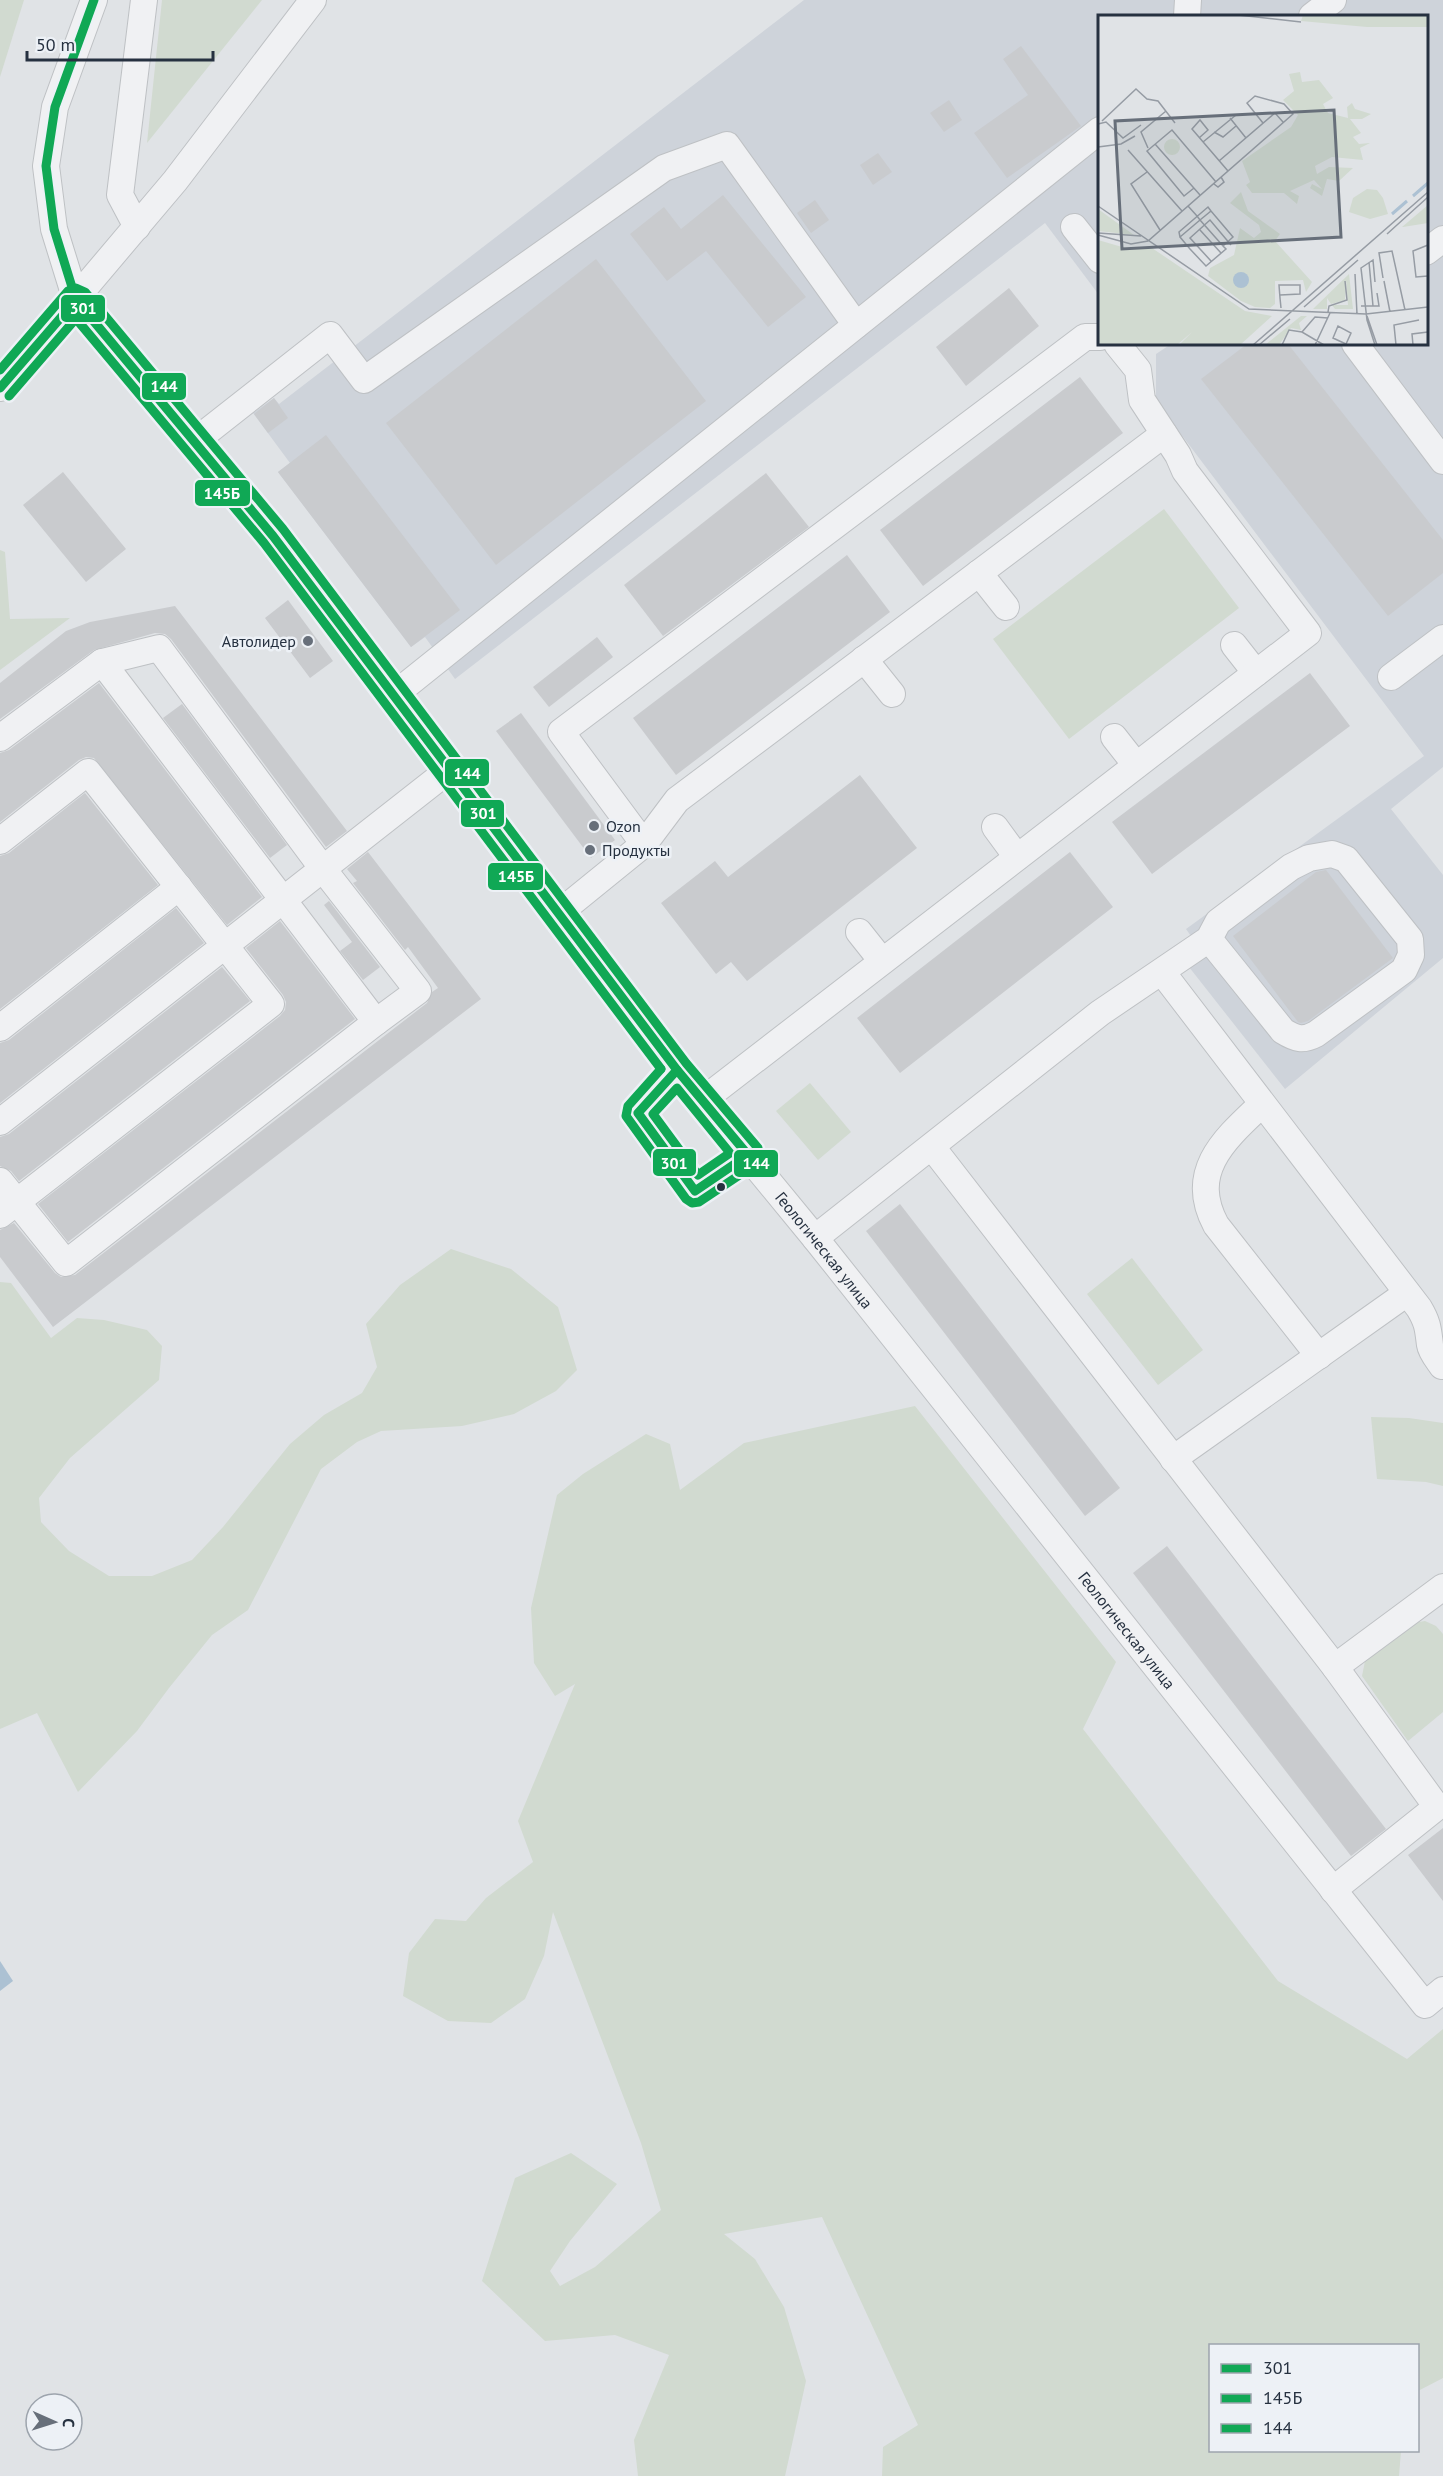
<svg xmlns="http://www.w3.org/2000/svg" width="1443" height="2476" font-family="'PT Sans',sans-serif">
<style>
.built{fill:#ced3da}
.green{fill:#d1dad0}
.water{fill:#acc1d3}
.building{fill:#c9cbce}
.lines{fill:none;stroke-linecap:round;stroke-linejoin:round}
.minor-casing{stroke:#bec1c4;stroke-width:28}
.minor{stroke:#f0f1f3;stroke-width:26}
.bus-1-casing{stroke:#edf1f6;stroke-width:14}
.bus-2-casing{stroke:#edf1f6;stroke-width:14}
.bus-3-casing{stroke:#edf1f6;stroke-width:14}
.bus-1{stroke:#10a855;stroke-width:9}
.bus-2{stroke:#10a855;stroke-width:9}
.bus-3{stroke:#10a855;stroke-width:9}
.poi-dot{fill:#676f7a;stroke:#edf1f6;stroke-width:2}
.bus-dot{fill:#263140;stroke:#edf1f6;stroke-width:2}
.labels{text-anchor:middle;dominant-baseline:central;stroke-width:5;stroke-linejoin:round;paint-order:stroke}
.poi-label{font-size:16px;fill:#263140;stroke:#edf1f6;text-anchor:start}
.street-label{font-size:16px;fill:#263140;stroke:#edf1f6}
.inset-river{fill:none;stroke:#acc1d3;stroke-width:3}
.inset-road{fill:none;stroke:#969ca4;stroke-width:1.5}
.view{fill:#676f7a;fill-opacity:0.15;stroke:#676f7a;stroke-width:3}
.inset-edge{fill:none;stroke:#263140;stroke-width:3}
.line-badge{stroke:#edf1f6;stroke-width:2}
.badge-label{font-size:16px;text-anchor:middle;font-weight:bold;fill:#fff}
</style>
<rect width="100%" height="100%" fill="#e0e3e6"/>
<!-- built -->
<polygon class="built" points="804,0 1443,0 1443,767 1391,809 1443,875 1443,958 1285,1089 1178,953 1193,939 1186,929 1424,756 1156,401 1156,354 1171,344 1426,344 1426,16 1100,16 1099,295 1045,223 455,679 425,637 411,647 278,472 290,463 253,413 274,398 279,404"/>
<!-- green -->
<g class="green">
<polygon points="0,0 24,0 0,77"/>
<polygon points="162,0 262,0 147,143"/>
<polygon points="1164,509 1239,608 1069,739 993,639"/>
<polygon points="0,550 5,552 10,619 70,618 0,670"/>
<polygon points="810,1083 851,1132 818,1160 776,1111"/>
<polygon points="451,1249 511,1269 558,1307 577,1370 556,1391 514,1414 462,1426 381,1431 357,1442 321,1469 248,1610 212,1635 169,1688 137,1731 78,1792 37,1713 0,1729 0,1282 11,1283 51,1338 77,1318 104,1320 147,1330 162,1346 159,1380 70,1458 39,1498 41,1522 69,1551 109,1576 152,1576 192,1560 223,1527 290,1444 324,1415 362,1393 377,1367 366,1324 400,1285"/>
<polygon points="1132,1258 1203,1350 1158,1385 1087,1294"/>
<polygon points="915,1406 1116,1662 1083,1729 1278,1981 1407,2059 1443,2029 1443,2378 1418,2391 1418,2346 1210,2346 1210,2450 1401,2451 1399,2476 882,2476 883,2447 918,2425 822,2217 724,2234 755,2259 784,2307 806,2381 785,2476 638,2476 634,2440 669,2355 615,2335 545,2341 482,2281 515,2178 571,2153 617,2184 570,2241 550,2271 560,2286 595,2267 661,2210 641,2143 553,1912 544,1956 525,1999 491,2023 448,2021 403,1996 409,1953 435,1919 466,1921 486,1898 533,1862 518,1821 575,1684 555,1696 534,1663 531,1608 557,1495 583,1474 646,1434 670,1444 680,1490 744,1443"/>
<polygon points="1371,1417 1409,1418 1443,1423 1443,1486 1426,1482 1377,1479"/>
<polygon points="1425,1621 1436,1626 1443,1634 1443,1712 1408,1741 1362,1676 1365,1661 1413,1623"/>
</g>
<!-- water -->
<polygon class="water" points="0,1961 13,1981 0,1991"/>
<!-- building -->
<g class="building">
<polygon points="1021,46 1081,126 1007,178 974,133 1028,95 1003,59"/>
<polygon points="949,100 962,120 944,132 930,113"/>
<polygon points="878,153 892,172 873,185 860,165"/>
<polygon points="723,195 806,297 768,327 706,251 667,281 630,234 664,207 681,229"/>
<polygon points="815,200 829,220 811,233 797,213"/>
<polygon points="596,259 706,401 496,565 386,423"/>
<polygon points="1009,288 1039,326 966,386 936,347"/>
<polygon points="1247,344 1288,344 1443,540 1443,573 1388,616 1201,379"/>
<polygon points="1080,377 1123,433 923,586 880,530"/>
<polygon points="274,398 288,418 268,433 254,414"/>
<polygon points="326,435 460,610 411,647 278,472"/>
<polygon points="63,472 126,549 86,582 23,505"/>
<polygon points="766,473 809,527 663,636 624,585"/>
<polygon points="847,555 890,612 676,775 633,718"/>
<polygon points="288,600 333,661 310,678 265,618"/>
<polygon points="175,606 347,831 326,847 171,639 165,634 155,633 94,650 0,719 0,683 66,631 90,622"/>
<polygon points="597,637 613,657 549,707 533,687"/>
<polygon points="1310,673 1350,726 1152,874 1112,822"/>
<polygon points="99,683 262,897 227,925 94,758 86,757 79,760 0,822 0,753 9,750"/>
<polygon points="182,704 287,845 270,858 163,718"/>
<polygon points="521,713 615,840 591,858 496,731"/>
<polygon points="860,775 917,848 747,981 731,962 716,974 661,903 715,861 728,877"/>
<polygon points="85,793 158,885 0,1009 0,856 9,853"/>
<polygon points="368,852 481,999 53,1327 0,1257 0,1230 14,1223 55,1273 61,1277 75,1275 427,1003 432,992 438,988 408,947 405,950 353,883 357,881 347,869"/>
<polygon points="1070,852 1113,907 900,1073 857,1018"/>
<polygon points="1326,870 1393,958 1308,1021 1301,1023 1298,1022 1233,936 1316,872"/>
<polygon points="329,901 380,967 363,980 340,951 352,942 324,905"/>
<polygon points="176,908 204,943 0,1103 0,1043 9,1040"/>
<polygon points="280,921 355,1019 68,1242 38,1204 280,1016 285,1010 286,1002 283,995 246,948"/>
<polygon points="222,967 250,1001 19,1181 11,1171 0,1166 0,1137 9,1134"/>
<polygon points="900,1204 1120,1488 1085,1516 866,1231"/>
<polygon points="1167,1546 1386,1829 1351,1856 1133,1573"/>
<polygon points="1443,1828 1443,1901 1408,1855"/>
</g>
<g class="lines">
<!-- minor casing -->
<g class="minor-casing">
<g id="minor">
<path id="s1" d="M94 0 55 107 46 166 54 229 76 300 273 536 677 1070 815 1238 1425 2005 1443 1990"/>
<polyline points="1187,16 1188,0"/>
<polyline points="1312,16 1333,0"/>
<polyline points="137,227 120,195 144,0"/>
<polyline points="1074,227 1100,260"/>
<polyline points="1426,252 1443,239"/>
<polyline points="1355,344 1443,461"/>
<polyline points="0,388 175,181 313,0"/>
<polyline points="194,442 330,335 364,380 664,168 727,145 856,325"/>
<polyline points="979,573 1006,607"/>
<polyline points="1234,645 1256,673"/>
<polyline points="864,659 892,694"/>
<polyline points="102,662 159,648 323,869 418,991 376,1022"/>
<polyline points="1391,677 1443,638"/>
<polyline points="394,695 1100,130"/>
<polyline points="1114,737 1136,765"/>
<polyline points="0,738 102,662 376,1022 66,1263 0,1181"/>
<polyline points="995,827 1017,857"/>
<polyline points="0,841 88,772 271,1004 0,1215"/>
<polyline points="644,844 561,732 1085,337 1100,337"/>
<polyline points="559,913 644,844 677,800 1164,434"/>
<polyline points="859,932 882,961"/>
<path d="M1162 972 1419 1308C1428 1323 1428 1329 1430 1345 1431 1352 1438 1360 1442 1366"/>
<polyline points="0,1028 179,887"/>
<polyline points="677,1070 638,1113 695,1191 748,1155"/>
<polyline points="703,1100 1308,633 1185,471 1178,455 1142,400 1138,370 1117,344"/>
<path d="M1262 1104C1225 1139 1187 1171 1216 1225L1319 1356"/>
<polyline points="0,1122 450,769"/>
<polyline points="932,1147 1335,1667 1437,1807 1333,1890"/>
<path d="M815 1238 1100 1013 1209 939 1218 922 1291 867 1309 858 1332 854 1346 859 1410 939 1411 955 1404 970 1316 1034C1303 1041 1296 1039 1283 1031L1209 939"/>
<polyline points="1173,1459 1407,1293"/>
<polyline points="1335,1667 1443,1587"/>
</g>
</g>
<!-- minor -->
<use href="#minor" class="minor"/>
<!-- bus-1 casing -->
<g class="bus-1-casing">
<g id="bus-1">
<polyline points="94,0 55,107 46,166 54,229 76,300 273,536 677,1070"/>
<polyline points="0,388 76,300"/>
<polygon points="677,1070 748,1155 695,1191 638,1113"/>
</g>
</g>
<!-- bus-2 casing -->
<g class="bus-2-casing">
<g id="bus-2">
<polyline points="67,308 264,543 661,1069"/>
<polyline points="9,396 85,308"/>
<polygon points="677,1088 730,1153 698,1175 653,1114"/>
</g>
</g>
<!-- bus-3 casing -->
<g class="bus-3-casing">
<polyline id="bus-3" points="0,370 68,291 76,288 85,292 283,529 686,1063 758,1148 760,1156 756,1164 699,1202 692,1203 686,1199 626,1116 628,1106 661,1069"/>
</g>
<!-- bus-1 -->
<use href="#bus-1" class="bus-1"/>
<!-- bus-2 -->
<use href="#bus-2" class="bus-2"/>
<!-- bus-3 -->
<use href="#bus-3" class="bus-3"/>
</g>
<!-- markers -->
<g class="poi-dot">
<circle cx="308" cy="641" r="6"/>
<circle cx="594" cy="826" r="6"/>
<circle cx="590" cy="850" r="6"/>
</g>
<circle class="bus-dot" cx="721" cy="1187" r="5"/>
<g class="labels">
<!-- poi labels -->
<g class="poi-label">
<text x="296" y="641" text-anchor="end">Автолидер</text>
<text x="606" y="826">Ozon</text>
<text x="602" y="850">Продукты</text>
</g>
<!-- street labels -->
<g class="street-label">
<text stroke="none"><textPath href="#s1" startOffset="1521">Геологическая улица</textPath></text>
<text stroke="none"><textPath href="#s1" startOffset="2007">Геологическая улица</textPath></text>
</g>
</g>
<!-- overview -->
<g transform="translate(1098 15)">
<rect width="330" height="330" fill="#e0e3e6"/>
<path d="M205 0H330V12H269L203 6ZM202 57 204 67 221 65 235 83 225 89 230 98 250 103 249 92 254 88 257 94 273 99 264 104H252L263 118 255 122 261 129 272 128 262 133 265 145 234 142 217 151 219 159 231 152 255 153 241 166 229 164 224 181 212 173 214 169 224 174 216 165 192 176 201 181 199 189 186 178H154L148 170 152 167 144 146 193 112 200 100 185 85 196 76 191 59ZM66 132a8 8 0 1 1 16 0a8 8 0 1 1-16 0ZM269 174 279 175 285 183 290 199 272 204 251 197 255 183ZM143 177 150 196 182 219 177 226 214 267 208 277 205 265 177 266V289L172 293 157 292 143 286 110 261 112 253 136 240 142 213 156 223 163 217 161 210 132 188ZM330 190V208L305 212H304ZM0 194 36 220 0 216ZM0 225 31 234 54 233 147 296 174 301 142 330H81L94 317 79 330H0ZM251 259 255 294H237L234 290H250L248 265 247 285 233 289 229 283V294H215ZM203 301H209L201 308 203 315 193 313 181 330H167Z" fill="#d1dad0"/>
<path d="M135 265a8 8 0 1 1 16 0a8 8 0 1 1-16 0Z" fill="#acc1d3"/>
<path class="inset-river" d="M315 181 330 168M294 199 309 186"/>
<path class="inset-road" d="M140 0 203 7M132 103 148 123M4 106 38 74 49 84 60 86 77 108M0 109 8 107 25 123 43 110M116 117 125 122 138 111M101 123 110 115 102 105 94 114 130 156M105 127 138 100M57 129 102 180M0 132 23 129 37 121M50 133 43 117 68 96M30 135 84 196M121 146 177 98 185 107M49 157 33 169 62 215M116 169 120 172 126 167 123 162M96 173 86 181 49 136 74 115 118 167M0 191 151 294 268 299 330 292M90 191 99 201 102 205 125 231 128 234 108 251 92 234 82 222 102 205 113 196 135 222 125 231M102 215 123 238M0 218 43 221M289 219 330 182M0 220 33 229 50 226 195 99 186 89 157 81 149 88 165 108M82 222 81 217 110 192 113 196M330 230 315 236 318 262 330 261M113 246 92 223 112 205 133 230M257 259 259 299M285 263 281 238 294 236 307 295M286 266 292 297M182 280 202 279V270H181L182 283 183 293M263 291H275L271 247M275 291H281L279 278M206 292 260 245M230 297 231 291 249 285 247 266M269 301 279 330M204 317 217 302 230 303M155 330 330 177M161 330 192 304M184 330 191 315 204 317 226 330M217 330 232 298M247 330 248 329 253 318 240 311 235 323 248 329M277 330 269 305 263 253 275 245 277 267M298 330 296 310 321 305M315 330 314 319 330 317"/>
<path class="view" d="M236 95 243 222 24 234 17 106Z"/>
<rect width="330" height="330" class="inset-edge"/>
</g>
<g class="line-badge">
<rect x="60" y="294" width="46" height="29" rx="6" fill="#10a855"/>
<rect x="141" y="372" width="46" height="29" rx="6" fill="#10a855"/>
<rect x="194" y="479" width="57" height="28" rx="6" fill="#10a855"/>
<rect x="444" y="758" width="46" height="29" rx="6" fill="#10a855"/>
<rect x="460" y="799" width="45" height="29" rx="6" fill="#10a855"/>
<rect x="487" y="862" width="57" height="29" rx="6" fill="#10a855"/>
<rect x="652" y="1148" width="45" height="29" rx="6" fill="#10a855"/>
<rect x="733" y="1149" width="46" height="29" rx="6" fill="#10a855"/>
</g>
<g class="badge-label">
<text x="83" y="314">301</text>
<text x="164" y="392">144</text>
<text x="222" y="499">145Б</text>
<text x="467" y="779">144</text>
<text x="483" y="819">301</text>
<text x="516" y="882">145Б</text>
<text x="674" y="1169">301</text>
<text x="756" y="1169">144</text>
</g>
<!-- legend -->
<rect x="1209" y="2344" width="210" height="108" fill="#edf1f6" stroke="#9da4ad" stroke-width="1.5"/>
<rect x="1221" y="2364" width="30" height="9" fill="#10a855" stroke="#9da4ad" stroke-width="1.5"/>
<text x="1263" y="2374" font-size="18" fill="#263140">301</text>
<rect x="1221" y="2394" width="30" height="9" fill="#10a855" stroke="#9da4ad" stroke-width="1.5"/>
<text x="1263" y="2404" font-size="18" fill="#263140">145Б</text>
<rect x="1221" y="2424" width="30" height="9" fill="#10a855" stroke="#9da4ad" stroke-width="1.5"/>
<text x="1263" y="2434" font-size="18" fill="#263140">144</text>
<!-- north arrow -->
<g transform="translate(54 2422) rotate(93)"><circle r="28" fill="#edf1f6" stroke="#9da4ad" stroke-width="1.5"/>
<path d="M0-4.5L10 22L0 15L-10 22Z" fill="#676f7a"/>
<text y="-9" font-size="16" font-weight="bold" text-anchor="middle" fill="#263140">С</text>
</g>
<!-- scale -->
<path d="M27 51v9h186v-9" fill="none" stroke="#263140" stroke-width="3"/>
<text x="36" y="51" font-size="18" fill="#263140" stroke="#edf1f6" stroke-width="4.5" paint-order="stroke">50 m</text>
</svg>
